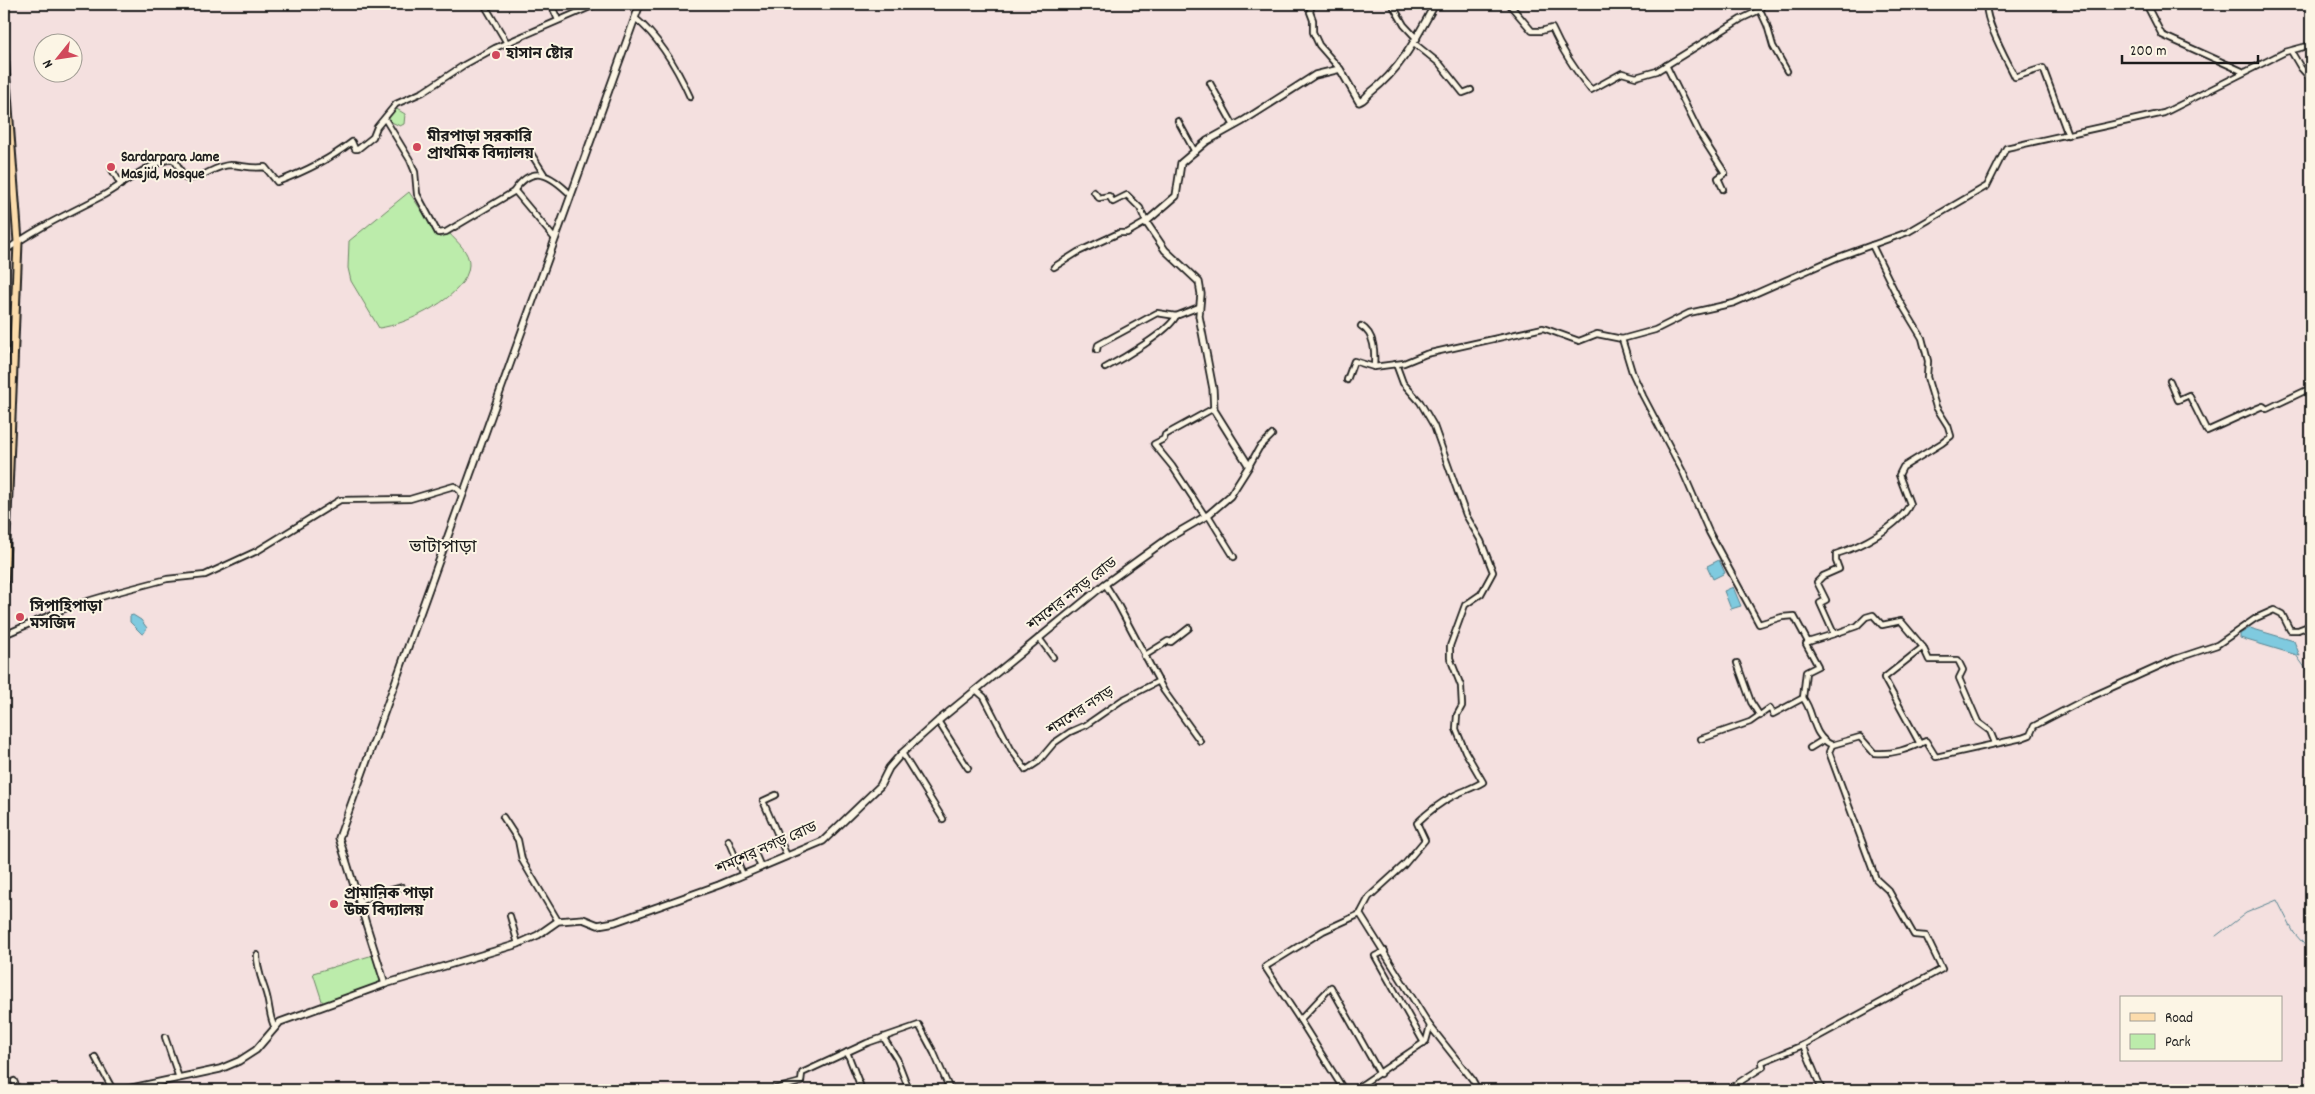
<svg xmlns="http://www.w3.org/2000/svg" width="2315" height="1094" font-family="Dekko,'Noto Sans Bengali',sans-serif">
<style>
.green{fill:#bcecab;stroke:#6c8464}
.water{fill:#7fcadf;stroke:#578491}
.lines{fill:none;stroke-linecap:round;stroke-linejoin:round}
.stream{stroke:#578491;stroke-width:1}
.minor-casing{stroke:#1c1c1c;stroke-width:8}
.tertiary-casing{stroke:#1c1c1c;stroke-width:9}
.primary-casing{stroke:#1c1c1c;stroke-width:11}
.minor{stroke:#fcf5e5;stroke-width:4.5}
.tertiary{stroke:#fcf5e5;stroke-width:5.5}
.primary{stroke:#fcdcac;stroke-width:7}
.poi-dot{fill:#d1495b;stroke:#fcf5e5;stroke-width:2}
.labels{text-anchor:middle;dominant-baseline:central;stroke-width:4;stroke-linejoin:round;paint-order:stroke}
.poi-label{font-size:15px;font-weight:bold;fill:#1c1c1c;stroke:#fcf5e5;text-anchor:start}
.street-label{font-size:15px;fill:#1c1c1c;stroke:#fcf5e5}
.quarter-label{font-size:18px;fill:#1c1c1c;stroke:#fcf5e5}
</style>
<rect width="100%" height="100%" fill="#f4e0df"/>
<filter id="ink" filterUnits="userSpaceOnUse"><feTurbulence type="fractalNoise" baseFrequency=".02" numOctaves="2"/><feDisplacementMap in="SourceGraphic" scale="10" xChannelSelector="R" yChannelSelector="G"/><feConvolveMatrix kernelMatrix="1 2 1 2 8 2 1 2 1" color-interpolation-filters="sRGB"/></filter>
<g filter="url(#ink)">
<!-- green -->
<g class="green">
<polygon points="395,108 405,114 404,124 400,126 387,120"/>
<path d="M409 192 440 238 449 233C457 242 470 252 469 265 468 296 406 325 379 328L351 281 348 268 349 241Z"/>
<polygon points="373,955 381,982 323,1004 313,973"/>
</g>
<!-- water -->
<g class="water">
<polygon points="1719,560 1725,573 1713,579 1707,566"/>
<polygon points="1733,587 1741,606 1731,609 1724,591"/>
<polygon points="133,615 141,620 147,628 144,633 142,634 130,622 130,616"/>
<polygon points="2250,628 2294,641 2300,656 2240,638 2240,634"/>
</g>
<g class="lines">
<!-- stream -->
<g class="stream">
<polyline points="2296,655 2311,676"/>
<polyline points="2216,936 2246,913 2277,900 2294,933 2311,952"/>
</g>
<!-- minor casing -->
<g class="minor-casing">
<g id="minor">
<polyline points="484,4 507,43"/>
<polyline points="551,4 558,20"/>
<polyline points="1312,4 1310,12 1313,20 1313,32 1319,45 1340,69"/>
<polyline points="1392,4 1404,25 1417,39"/>
<path d="M1509 4 1532 31H1541L1552 28C1562 51 1575 70 1591 90L1622 73 1636 77 1657 71 1741 19 1760 10 1762 4"/>
<path d="M1987 4C1983 18 2008 62 2015 77L2043 68 2068 135"/>
<polyline points="2146,4 2162,35 2244,72"/>
<polyline points="1760,10 1767,25 1773,46 1787,71"/>
<path d="M635 18C660 38 677 68 690 97"/>
<polyline points="1414,43 1440,64 1463,93 1471,90"/>
<polyline points="2291,51 2301,68 2311,79"/>
<polyline points="1666,65 1700,134 1725,173 1718,178 1723,189"/>
<polyline points="1210,83 1234,126"/>
<polyline points="385,119 410,160 415,172 417,194 438,233 446,232 515,191 555,239"/>
<polyline points="1178,121 1195,152"/>
<polyline points="530,152 544,174"/>
<polyline points="111,168 121,185"/>
<path d="M514 191C533 163 551 175 571 195"/>
<path d="M4 252C34 229 70 213 104 195 125 183 147 164 171 159L175 161 185 178C202 180 213 166 230 165 241 165 251 169 265 167L277 182C304 172 329 160 352 142L355 149H358L373 137 377 127 396 104 423 92 464 65 495 48 597 4"/>
<polyline points="1054,267 1078,252 1119,233 1127,233 1146,222 1140,208 1127,195 1113,202 1109,196 1099,198 1094,192"/>
<path d="M1361 326C1375 334 1375 353 1374 367L1404 363 1426 354 1543 328 1579 341 1597 334 1622 339 1655 330 1689 313 1734 303 1836 258 1908 232 1987 186 2006 148 2164 113 2285 52 2311 45"/>
<path d="M1622 339 1632 372 1643 396 1683 472 1709 532 1759 624 1782 617 1794 616 1808 642 1834 634 1820 603 1826 600 1817 582 1823 576 1839 569 1836 561V554C1859 547 1899 527 1910 504L1899 475 1903 467 1942 443 1951 436 1948 426 1936 407 1927 377 1928 361 1922 338 1899 300 1872 245"/>
<polyline points="1097,350 1098,345 1157,313 1176,316 1199,307"/>
<path d="M1105 368C1120 360 1170 331 1176 316"/>
<polyline points="1347,380 1354,361 1374,367"/>
<polyline points="2170,381 2178,400 2189,395 2207,431 2258,408 2263,406 2267,409 2311,388"/>
<polyline points="4,397 6,401 12,402"/>
<polyline points="1249,466 1259,448 1272,435"/>
<polyline points="1208,515 1234,557"/>
<polyline points="1205,516 1172,466 1154,444 1164,439 1165,435 1214,408"/>
<polyline points="1105,584 1117,603 1164,691 1200,741"/>
<polyline points="1834,634 1857,626 1866,617 1873,615 1882,625 1901,621 1923,647 1929,660 1958,660 1963,670 1959,678 1978,722 1990,731 1995,743"/>
<polyline points="4,635 71,606 118,592 167,579 205,575 257,551 340,500 410,499 454,486 460,491 462,496"/>
<polyline points="1039,638 1053,657"/>
<polyline points="1144,656 1168,641 1171,642 1189,628"/>
<polyline points="1737,663 1751,702 1760,716"/>
<polyline points="976,690 984,697 1011,749 1026,770 1038,762 1054,743 1070,732 1086,725 1122,700 1159,681"/>
<polyline points="1803,698 1806,672 1818,666 1806,644 1808,642"/>
<polyline points="938,721 968,768"/>
<path d="M1701 739 1750 722 1770 708 1773 714 1803 698C1815 713 1811 736 1832 745L1829 752 1876 879 1889 891 1914 935 1926 936 1942 969 1803 1045 1822 1090"/>
<polyline points="1920,744 1884,678 1923,647"/>
<path d="M1832 745 1860 737 1874 753C1893 755 1908 749 1926 741L1936 757 2022 738 2030 735 2034 726 2082 701 2175 659 2217 645 2256 618 2274 610 2282 614 2290 630H2298L2311 625"/>
<polyline points="1810,748 1823,740"/>
<polyline points="902,753 943,819"/>
<polyline points="776,795 763,801 787,856"/>
<polyline points="503,817 518,840 522,860 558,921"/>
<polyline points="728,840 743,875"/>
<polyline points="754,851 761,867"/>
<polyline points="359,902 377,894 402,887"/>
<polyline points="510,916 518,944"/>
<polyline points="1385,951 1375,956 1424,1043"/>
<path d="M257 955C257 970 262 980 266 993 270 1006 269 1017 275 1028"/>
<polyline points="1300,1020 1265,967 1323,931 1360,914"/>
<polyline points="1430,1026 1472,1079 1478,1090"/>
<polyline points="165,1037 179,1078"/>
<polyline points="883,1037 897,1059 909,1090"/>
<polyline points="847,1052 862,1090"/>
<polyline points="95,1057 113,1090"/>
<polyline points="14,1081 18,1090"/>
<polyline points="771,1090 801,1082 802,1073 867,1043 919,1025 934,1053 950,1090"/>
<polyline points="1344,1090 1300,1020 1331,987 1380,1074"/>
<path d="M1354 1090 1426 1041 1430 1026 1360 914 1369 897 1404 865 1425 840 1417 823C1428 812 1440 803 1453 796 1463 791 1473 788 1483 782L1465 751 1456 729 1457 715 1462 706 1461 686 1450 658V646L1465 605 1481 594 1493 572 1481 541 1466 515 1434 426 1420 402 1403 383 1396 364"/>
<polyline points="1727,1090 1763,1067 1762,1062 1803,1045"/>
</g>
</g>
<!-- tertiary casing -->
<g class="tertiary-casing">
<g id="tertiary">
<polyline points="385,984 339,838 640,4"/>
<path d="M123 1090 220 1069 239 1061 256 1050 280 1022 385 984 518 944 538 935 558 921 583 919 598 925 615 922 719 885 823 841 880 786 889 768 902 753 938 721 1105 584 1170 537 1208 515 1230 496 1249 466 1214 410 1213 389 1199 316 1201 294 1199 282 1165 250 1146 222 1176 196 1181 163 1207 141 1243 121 1315 75 1340 69 1359 102C1365 100 1366 96 1371 92 1401 69 1417 37 1435 4"/>
</g>
</g>
<!-- primary casing -->
<g class="primary-casing">
<polyline id="primary" points="4,54 18,242 4,591"/>
</g>
<!-- minor -->
<use href="#minor" class="minor"/>
<!-- tertiary -->
<use href="#tertiary" class="tertiary"/>
<!-- primary -->
<use href="#primary" class="primary"/>
</g>
</g>
<!-- markers -->
<g class="poi-dot">
<circle cx="496" cy="55" r="5"/>
<circle cx="417" cy="147" r="5"/>
<circle cx="111" cy="167" r="5"/>
<circle cx="20" cy="617" r="5"/>
<circle cx="334" cy="904" r="5"/>
</g>
<g class="labels">
<!-- poi labels -->
<g class="poi-label">
<text x="506" y="55">হাসান ষ্টোর</text>
<text x="427" y="138">মীরপাড়া সরকারি<tspan x="427" dy="17">প্রাথমিক বিদ্যালয়</tspan></text>
<text x="121" y="158">Sardarpara Jame<tspan x="121" dy="17">Masjid, Mosque</tspan></text>
<text x="30" y="608">সিপাহিপাড়া<tspan x="30" dy="17">মসজিদ</tspan></text>
<text x="344" y="895">প্রামানিক পাড়া<tspan x="344" dy="17">উচ্চ বিদ্যালয়</tspan></text>
</g>
<!-- street labels -->
<g class="street-label">
<text transform="translate(1073 595) rotate(-38)">শমশের নগড় রোড</text>
<text transform="translate(1081 712) rotate(-33)">শমশের নগড়</text>
<text transform="translate(767 849) rotate(-24)">শমশের নগড় রোড</text>
</g>
<!-- quarter labels -->
<g class="quarter-label">
<text x="443" y="548">ভাটাপাড়া</text>
</g>
</g>
<!-- margin -->
<rect width="2315" height="1094" fill="none" stroke="#fcf5e5" stroke-width="20"/>
<rect x="10" y="10" width="2295" height="1074" fill="none" stroke="#1c1c1c" stroke-width="2" filter="url(#ink)"/>
<!-- legend -->
<rect x="2120" y="996" width="162" height="65" fill="#fcf5e5" stroke="#a29e95"/>
<rect x="2130" y="1013" width="25" height="8" fill="#fcdcac" stroke="#a29e95"/>
<text x="2165" y="1022" font-size="15" fill="#1c1c1c">Road</text>
<rect x="2130" y="1034" width="25" height="15" fill="#bcecab" stroke="#a29e95"/>
<text x="2165" y="1046" font-size="15" fill="#1c1c1c">Park</text>
<!-- north arrow -->
<g transform="translate(58 58) rotate(240)"><circle r="24" fill="#fcf5e5" stroke="#a29e95"/>
<path d="M0-4L9 19L0 12L-9 19Z" fill="#d1495b"/>
<text y="-8" font-size="14" font-weight="bold" text-anchor="middle" fill="#1c1c1c">N</text>
</g>
<!-- scale -->
<path d="M2122 55v8h136v-8" fill="none" stroke="#1c1c1c" stroke-width="2.5"/>
<text x="2130" y="55" font-size="15" fill="#1c1c1c" stroke="#fcf5e5" stroke-width="4" paint-order="stroke">200 m</text>
</svg>
